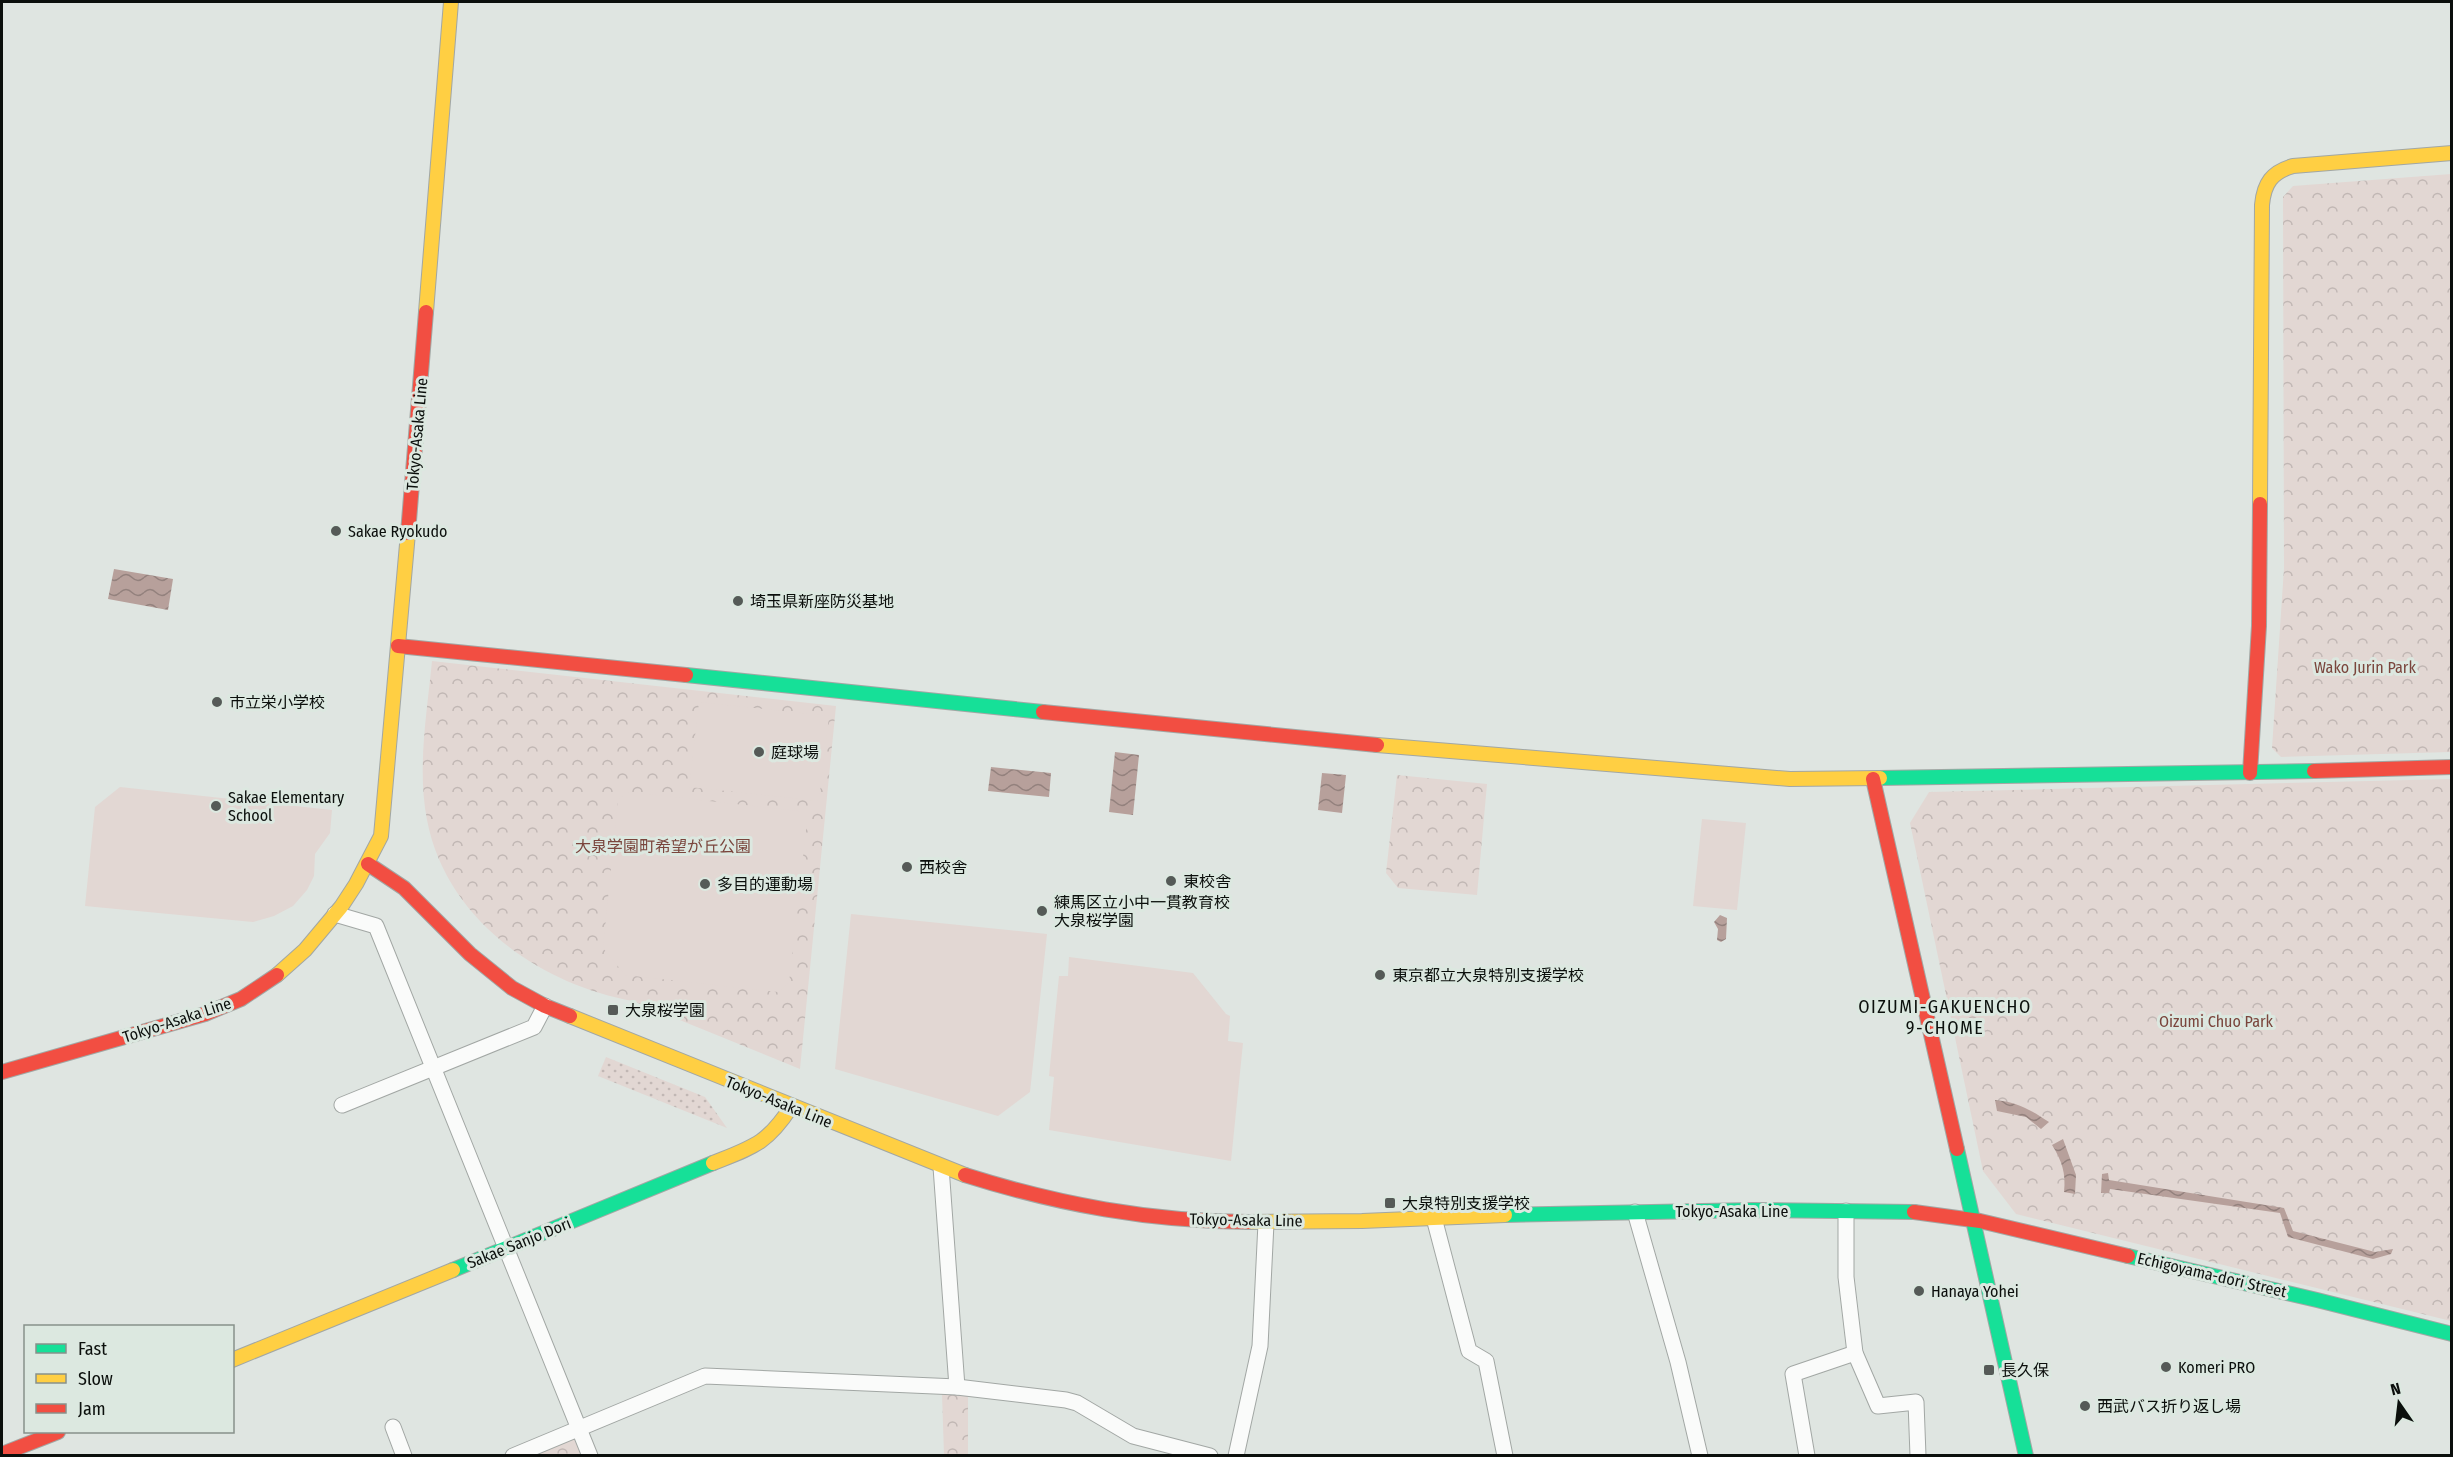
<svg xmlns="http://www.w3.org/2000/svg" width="2453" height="1457" font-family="'Fira Sans Condensed','Noto Sans JP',sans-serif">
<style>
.grass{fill:url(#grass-dots)}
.park{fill:url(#park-crowns)}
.pitch{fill:#e2d7d3}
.water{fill:url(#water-waves)}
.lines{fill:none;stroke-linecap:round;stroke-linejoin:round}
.street-casing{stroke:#a2a7a4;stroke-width:17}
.fast-casing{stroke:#a2a7a4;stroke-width:16}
.slow-casing{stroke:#a2a7a4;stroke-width:16}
.jam-casing{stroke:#a2a7a4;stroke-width:16}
.street{stroke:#fafbfa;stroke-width:15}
.fast{stroke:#16e098;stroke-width:14}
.slow{stroke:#ffcf43;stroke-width:14}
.jam{stroke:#f24e42;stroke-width:14}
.poi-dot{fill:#555a57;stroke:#dce8e0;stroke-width:2}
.labels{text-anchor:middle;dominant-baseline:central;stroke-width:6;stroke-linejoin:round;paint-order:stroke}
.street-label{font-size:16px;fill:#0b0f0c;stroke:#dce8e0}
.poi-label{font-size:16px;fill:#0b0f0c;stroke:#dce8e0;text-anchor:start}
.park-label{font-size:16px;fill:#7a453c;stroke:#dce8e0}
.neighbourhood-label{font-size:18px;letter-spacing:1.5px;fill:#0b0f0c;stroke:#dce8e0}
</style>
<defs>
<pattern id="grass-dots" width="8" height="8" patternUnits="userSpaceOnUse" patternTransform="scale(1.5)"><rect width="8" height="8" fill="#e2d7d3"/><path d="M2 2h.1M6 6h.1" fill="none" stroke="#c1b7b4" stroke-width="1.8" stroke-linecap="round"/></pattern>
<pattern id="park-crowns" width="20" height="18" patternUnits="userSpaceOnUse" patternTransform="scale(1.5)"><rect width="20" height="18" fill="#e2d7d3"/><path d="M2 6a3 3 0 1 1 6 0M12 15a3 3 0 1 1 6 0" fill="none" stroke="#c1b7b4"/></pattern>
<pattern id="water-waves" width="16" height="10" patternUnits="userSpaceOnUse" patternTransform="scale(1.5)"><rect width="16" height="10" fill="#b7a09b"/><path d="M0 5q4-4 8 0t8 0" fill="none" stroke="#93817d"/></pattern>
</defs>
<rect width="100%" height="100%" fill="#dfe5e1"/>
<!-- grass -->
<polygon class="grass" points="606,1057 705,1097 727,1128 598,1076"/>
<!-- park -->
<g class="park">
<polygon points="2451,174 2451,752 2281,757 2272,748 2284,568 2283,197 2293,186"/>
<path d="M432 661 836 706 800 1069 633 1001C539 984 446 919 427 820 417 768 427 713 432 661Z"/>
<polygon points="1397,775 1487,784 1477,895 1398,888 1386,873"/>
<polygon points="2451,779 2451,1321 2016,1214 1983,1171 1910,823 1929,792"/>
<polygon points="942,1394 968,1395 968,1455 944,1455"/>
<polygon points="572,1437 580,1441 586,1456 525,1456"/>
</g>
<!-- pitch -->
<g class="pitch">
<polygon points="699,702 829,716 819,801 689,787"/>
<polygon points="120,787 332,810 330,833 315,854 314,876 307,890 293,906 274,916 253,922 85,906 95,807"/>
<polygon points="630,792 798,811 807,821 789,983 778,992 625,975 603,948 618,799"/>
<polygon points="1702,819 1746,823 1737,910 1693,906"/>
<polygon points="851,914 1047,934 1030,1092 998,1116 835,1069"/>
<polygon points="1069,957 1193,973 1226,1014 1230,1016 1228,1041 1243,1043 1231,1161 1049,1130 1054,1077 1049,1076 1059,976 1068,976"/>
</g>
<!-- water -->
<g class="water">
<polygon points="114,569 173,579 168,610 108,599"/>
<polygon points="1115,752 1139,755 1133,815 1109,812"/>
<polygon points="991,767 1051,773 1049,797 988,791"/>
<polygon points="1322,773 1346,775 1342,813 1318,810"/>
<polygon points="1720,915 1727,918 1726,939 1721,942 1717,940 1718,929 1714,922"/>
<path d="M1995 1100C2017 1102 2031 1110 2049 1122L2041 1129 2026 1117 1997 1111Z"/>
<path d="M2063 1139 2076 1175 2075 1194 2064 1192C2066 1173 2062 1161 2052 1145Z"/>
<polygon points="2108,1173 2109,1180 2284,1208 2293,1231 2375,1252 2393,1249 2391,1254 2373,1259 2288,1237 2280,1213 2110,1189 2109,1193 2101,1193 2102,1174"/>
</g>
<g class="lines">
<!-- street casing -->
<g class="street-casing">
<g id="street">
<polyline points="335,914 376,926 590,1456"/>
<polyline points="342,1105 534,1027 545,1006"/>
<polyline points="941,1167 957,1387"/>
<polyline points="1846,1211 1846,1277 1855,1353 1878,1406 1916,1402 1918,1456"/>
<polyline points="1635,1212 1678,1362 1700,1456"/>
<polyline points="1434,1218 1469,1351 1486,1361 1505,1456"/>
<polyline points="393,1427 404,1456"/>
<polyline points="513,1456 705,1376 957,1387 1066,1400 1077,1403 1133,1436 1210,1456"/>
<polyline points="1236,1456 1260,1346 1266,1223"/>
<polyline points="1807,1456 1793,1374 1855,1353"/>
</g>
</g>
<!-- fast casing -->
<g class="fast-casing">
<g id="fast">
<polyline points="686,675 1043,712"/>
<polyline points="1880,778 2314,771"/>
<polyline points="1957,1149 2026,1456"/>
<polyline points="1505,1215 1753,1210 1914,1212"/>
<polyline points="2128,1256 2317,1300 2452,1334"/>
<polyline points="453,1270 713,1163"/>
</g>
</g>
<!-- slow casing -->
<g class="slow-casing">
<g id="slow">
<polyline points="426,312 451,2"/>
<path d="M2260 504 2262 205C2264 183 2272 172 2293 166L2452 153"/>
<polyline points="1377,745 1790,779 1880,778"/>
<polyline points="277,975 305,950 341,907 356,884 381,836 408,533"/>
<polyline points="570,1016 965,1175"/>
<path d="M713 1163C753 1147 767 1144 791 1107"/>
<polyline points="1248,1222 1362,1221 1505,1215"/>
<polyline points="232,1360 453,1270"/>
</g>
</g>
<!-- jam casing -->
<g class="jam-casing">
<g id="jam">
<polyline points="408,533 426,312"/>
<polyline points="398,646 686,675"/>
<polyline points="1043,712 1377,745"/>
<polyline points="2314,771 2452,767"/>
<polyline points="2250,773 2259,626 2260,504"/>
<polyline points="1873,779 1957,1149"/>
<polyline points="368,864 404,888 470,954 512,988 545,1006 570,1016"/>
<polyline points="2,1072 205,1014 241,999 277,975"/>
<path d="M965 1175C1060 1205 1149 1221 1248 1222"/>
<polyline points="1914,1212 1980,1221 2128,1256"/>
<polyline points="2,1454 58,1432"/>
</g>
</g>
<!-- street -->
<use href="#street" class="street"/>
<!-- fast -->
<use href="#fast" class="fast"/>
<!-- slow -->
<use href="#slow" class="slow"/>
<!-- jam -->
<use href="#jam" class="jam"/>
</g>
<!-- markers -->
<g class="poi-dot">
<circle cx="336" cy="531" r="6"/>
<circle cx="738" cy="601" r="6"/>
<circle cx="217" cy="702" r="6"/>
<circle cx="759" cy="752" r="6"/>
<circle cx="216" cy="806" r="6"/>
<circle cx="907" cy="867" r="6"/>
<circle cx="1171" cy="881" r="6"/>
<circle cx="705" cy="884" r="6"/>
<circle cx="1042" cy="911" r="6"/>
<circle cx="1380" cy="975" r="6"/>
<rect x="607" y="1004" width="12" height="12" rx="3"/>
<rect x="1384" y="1197" width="12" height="12" rx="3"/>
<circle cx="1919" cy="1291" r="6"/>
<circle cx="2166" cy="1367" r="6"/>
<rect x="1983" y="1364" width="12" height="12" rx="3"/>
<circle cx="2085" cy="1406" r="6"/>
</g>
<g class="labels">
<!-- street labels -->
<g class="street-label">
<text transform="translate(417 434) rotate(-85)">Tokyo-Asaka Line</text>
<text transform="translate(177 1020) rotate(-18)">Tokyo-Asaka Line</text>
<text transform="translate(779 1102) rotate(22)">Tokyo-Asaka Line</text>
<text x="1732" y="1211">Tokyo-Asaka Line</text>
<text transform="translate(1246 1220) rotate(1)">Tokyo-Asaka Line</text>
<text transform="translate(519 1243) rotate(-22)">Sakae Sanjo Dori</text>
<text transform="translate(2212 1275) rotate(13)">Echigoyama-dori Street</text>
</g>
<!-- poi labels -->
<g class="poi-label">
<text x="348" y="531">Sakae Ryokudo</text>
<text x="750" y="601">埼玉県新座防災基地</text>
<text x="229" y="702">市立栄小学校</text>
<text x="771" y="752">庭球場</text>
<text x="228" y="797">Sakae Elementary<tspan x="228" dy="18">School</tspan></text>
<text x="919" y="867">西校舎</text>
<text x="1183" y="881">東校舎</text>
<text x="717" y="884">多目的運動場</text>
<text x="1054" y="902">練馬区立小中一貫教育校<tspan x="1054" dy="18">大泉桜学園</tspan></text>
<text x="1392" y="975">東京都立大泉特別支援学校</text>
<text x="625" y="1010">大泉桜学園</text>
<text x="1402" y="1203">大泉特別支援学校</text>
<text x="1931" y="1291">Hanaya Yohei</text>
<text x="2178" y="1367">Komeri PRO</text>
<text x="2001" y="1370">長久保</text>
<text x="2097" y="1406">西武バス折り返し場</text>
</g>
<!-- park labels -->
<g class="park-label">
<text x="2365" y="667">Wako Jurin Park</text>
<text x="663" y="846">大泉学園町希望が丘公園</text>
<text x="2216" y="1021">Oizumi Chuo Park</text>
</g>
<!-- neighbourhood labels -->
<g class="neighbourhood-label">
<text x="1945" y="1007">OIZUMI-GAKUENCHO<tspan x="1945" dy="21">9-CHOME</tspan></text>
</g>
</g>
<!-- border -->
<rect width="2453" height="1457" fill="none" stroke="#0b0f0c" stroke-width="6"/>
<!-- legend -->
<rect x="24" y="1325" width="210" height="108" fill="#dce8e0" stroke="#88918b" stroke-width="1.5"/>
<rect x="36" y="1344" width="30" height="9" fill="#16e098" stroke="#88918b" stroke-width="1.5"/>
<text x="78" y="1355" font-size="18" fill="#0b0f0c">Fast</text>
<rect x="36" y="1374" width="30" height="9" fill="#ffcf43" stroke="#88918b" stroke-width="1.5"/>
<text x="78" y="1385" font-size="18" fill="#0b0f0c">Slow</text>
<rect x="36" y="1404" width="30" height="9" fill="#f24e42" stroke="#88918b" stroke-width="1.5"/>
<text x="78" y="1415" font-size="18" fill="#0b0f0c">Jam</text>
<!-- north arrow -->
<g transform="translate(2399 1403) rotate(346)" stroke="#dce8e0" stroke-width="4.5" paint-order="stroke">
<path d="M0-4.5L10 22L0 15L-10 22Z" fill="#0b0f0c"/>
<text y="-9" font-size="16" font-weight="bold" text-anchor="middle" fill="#0b0f0c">N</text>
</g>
</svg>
